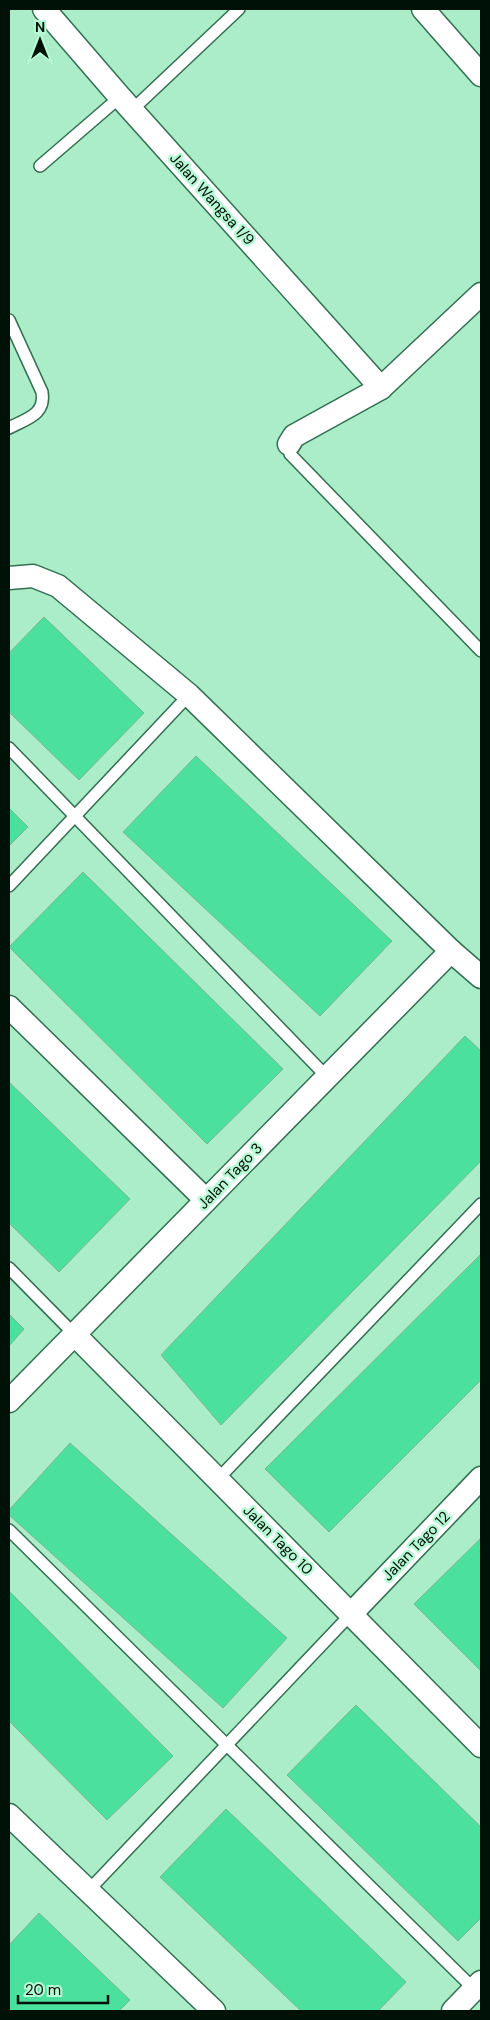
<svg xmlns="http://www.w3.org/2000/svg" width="490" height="2020" font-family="'DM Sans',sans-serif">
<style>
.building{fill:#4be09d;stroke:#78b795}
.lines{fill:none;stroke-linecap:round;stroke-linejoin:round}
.service-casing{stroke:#316f51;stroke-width:14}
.minor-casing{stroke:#316f51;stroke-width:25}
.service{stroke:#fff;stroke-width:11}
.minor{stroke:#fff;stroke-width:22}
.labels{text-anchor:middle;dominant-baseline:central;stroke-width:5;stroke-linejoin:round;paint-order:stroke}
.street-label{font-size:15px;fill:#001207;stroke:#b9fad6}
</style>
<rect width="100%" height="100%" fill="#acedc9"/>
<!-- building -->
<g class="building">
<polygon points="44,617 144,713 79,780 9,712 9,653"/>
<polygon points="196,756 392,941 320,1016 123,832"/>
<polygon points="9,808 28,827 9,846"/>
<polygon points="83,872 283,1069 207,1144 9,947"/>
<polygon points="465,1036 481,1051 481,1161 221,1425 161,1355"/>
<polygon points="9,1082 130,1199 59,1272 9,1223"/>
<polygon points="481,1254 481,1380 329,1532 265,1469"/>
<polygon points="9,1314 24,1329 9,1346"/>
<polygon points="70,1443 287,1638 223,1708 9,1515 9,1510"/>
<polygon points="481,1538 481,1671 414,1604"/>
<polygon points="9,1591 173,1756 107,1820 9,1721"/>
<polygon points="356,1705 481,1827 481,1918 458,1941 287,1775"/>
<polygon points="226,1809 406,1982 378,2011 301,2011 160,1877"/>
<polygon points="39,1913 130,2000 119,2011 9,2011 9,1945"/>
</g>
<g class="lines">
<!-- service casing -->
<g class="service-casing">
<g id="service">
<polyline points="132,110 239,9"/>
<polyline points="40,166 120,97"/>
<path d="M9 320 42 392C46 415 26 419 9 428"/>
<polyline points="289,444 290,454 481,651"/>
<polyline points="9,748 327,1077"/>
<polyline points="9,886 189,695"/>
<polyline points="9,1268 74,1334"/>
<polyline points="218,1479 481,1204"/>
<polyline points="9,1530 474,1989"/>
<polyline points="88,1891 351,1614"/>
</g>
</g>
<!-- minor casing -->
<g class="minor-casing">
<g id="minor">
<polyline points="44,9 120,97 381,388"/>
<polyline points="423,9 481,75"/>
<polyline points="289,444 294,436 381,388 481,294"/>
<polyline points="9,578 33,576 58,586 189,695 451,951 481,977"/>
<polyline points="9,1007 206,1200"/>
<polyline points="74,1334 481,1746"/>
<polyline points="9,1401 451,951"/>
<polyline points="351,1614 481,1478"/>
<polyline points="9,1815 214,2011"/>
<polyline points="453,2011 481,1982"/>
</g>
</g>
<!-- service -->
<use href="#service" class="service"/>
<!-- minor -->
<use href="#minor" class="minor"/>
</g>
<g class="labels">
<!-- street labels -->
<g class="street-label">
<text transform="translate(212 199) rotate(48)">Jalan Wangsa 1/9</text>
<text transform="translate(230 1176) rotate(-46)">Jalan Tago 3</text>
<text transform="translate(278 1540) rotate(45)">Jalan Tago 10</text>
<text transform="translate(416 1546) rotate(-46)">Jalan Tago 12</text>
</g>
</g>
<!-- border -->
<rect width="490" height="2020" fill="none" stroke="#001207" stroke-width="20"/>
<!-- north arrow -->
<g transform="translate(40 40)" stroke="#b9fad6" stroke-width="4" paint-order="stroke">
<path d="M0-4L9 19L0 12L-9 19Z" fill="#001207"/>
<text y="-8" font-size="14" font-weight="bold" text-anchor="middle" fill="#001207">N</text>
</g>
<!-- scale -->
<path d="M18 1995v8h90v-8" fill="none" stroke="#001207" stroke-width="2.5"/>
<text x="25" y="1995" font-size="15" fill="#001207" stroke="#b9fad6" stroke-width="4" paint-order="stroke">20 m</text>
</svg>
